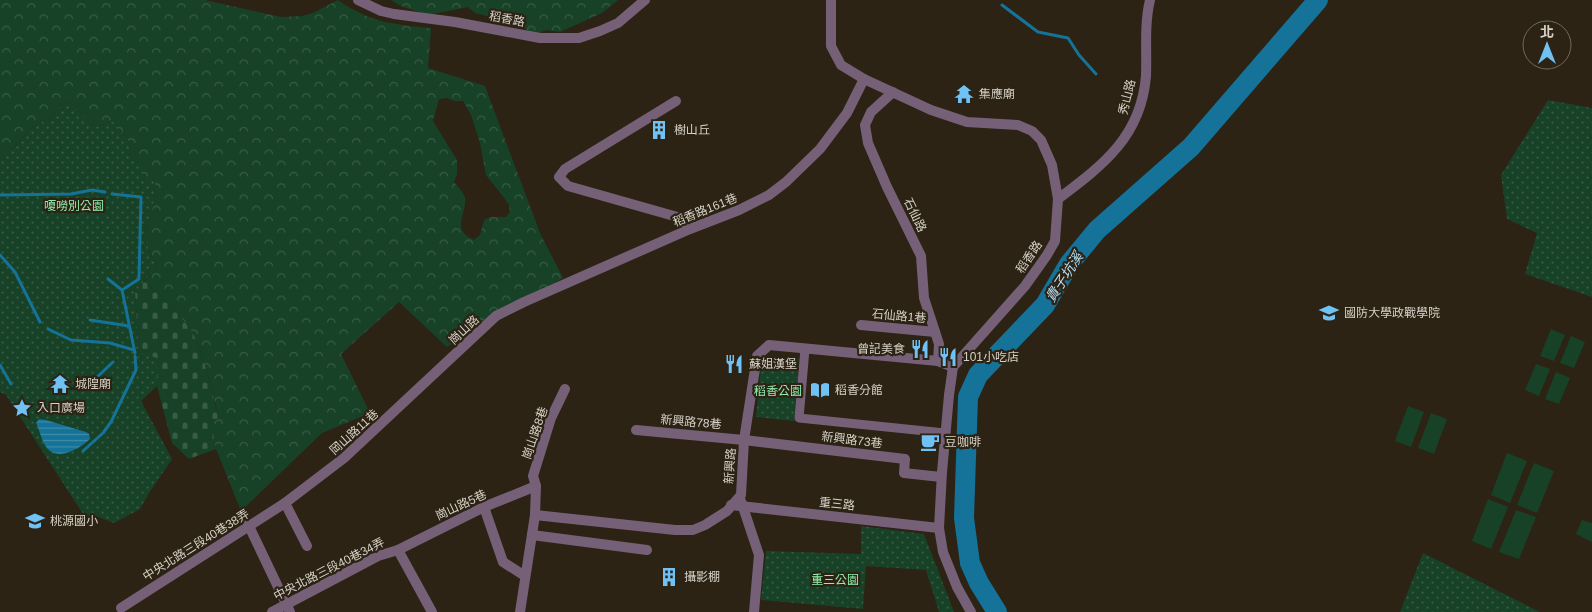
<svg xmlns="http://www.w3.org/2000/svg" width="1592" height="612" font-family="Arial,'Noto Sans TC',sans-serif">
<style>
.green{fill:url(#green-dots)}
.forest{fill:url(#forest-crowns);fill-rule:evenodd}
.cemetery{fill:url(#cemetery-stones)}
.pitch{fill:#174227}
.water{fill:url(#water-rules)}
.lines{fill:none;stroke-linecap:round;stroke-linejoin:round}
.stream{stroke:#157298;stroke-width:3}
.river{stroke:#157298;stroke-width:20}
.pedestrian{stroke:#766077;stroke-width:9}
.minor{stroke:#766077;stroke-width:10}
.tertiary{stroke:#766077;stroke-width:10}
.labels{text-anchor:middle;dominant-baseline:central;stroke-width:4.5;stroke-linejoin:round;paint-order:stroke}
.street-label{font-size:12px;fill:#d6d1c7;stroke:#2c2314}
.poi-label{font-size:12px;fill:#d6d1c7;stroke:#2c2314;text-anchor:start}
.park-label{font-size:12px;fill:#8feead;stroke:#2c2314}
.water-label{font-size:14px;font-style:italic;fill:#b7dff5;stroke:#2c2314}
</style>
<defs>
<pattern id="green-dots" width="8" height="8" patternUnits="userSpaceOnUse" patternTransform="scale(1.25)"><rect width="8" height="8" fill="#174227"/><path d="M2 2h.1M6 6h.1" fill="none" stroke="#385c45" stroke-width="1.8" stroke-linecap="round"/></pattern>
<pattern id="forest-crowns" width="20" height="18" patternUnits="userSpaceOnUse" patternTransform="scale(1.25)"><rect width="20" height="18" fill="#174227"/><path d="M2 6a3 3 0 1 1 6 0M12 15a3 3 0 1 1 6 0" fill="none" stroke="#385c45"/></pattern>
<pattern id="cemetery-stones" width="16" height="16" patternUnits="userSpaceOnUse" patternTransform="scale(1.25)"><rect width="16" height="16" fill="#174227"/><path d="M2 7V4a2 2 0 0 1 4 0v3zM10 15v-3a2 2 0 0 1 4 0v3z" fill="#385c45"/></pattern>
<pattern id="water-rules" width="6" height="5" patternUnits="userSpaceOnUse" patternTransform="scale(1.25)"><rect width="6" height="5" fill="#157298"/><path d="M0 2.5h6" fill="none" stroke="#418ba9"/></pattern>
</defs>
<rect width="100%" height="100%" fill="#2c2314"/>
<!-- green -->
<g class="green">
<polygon points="1548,100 1592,108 1592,297 1525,274 1537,233 1507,219 1501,175"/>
<path d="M67 102C80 105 84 123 95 126 102 128 107 120 114 122L128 140 131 152 155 179C155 197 154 213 145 228L149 251 156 264 154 270 135 292 139 352 157 357V386L141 401 172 459 149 493 140 509 114 523 96 516 85 517 6 395 0 392V162L34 126 52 117 60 105Z"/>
<polygon points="772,356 799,359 794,421 756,417 761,366 766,358"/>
<polygon points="861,526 924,534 954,612 939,612 926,570 866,566 863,609 761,600 766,551 861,554"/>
<polygon points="1423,553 1540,612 1400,612"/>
</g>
<!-- forest -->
<g class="forest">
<path d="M0 0H205L281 17 302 16 313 13 338 0C369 22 395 25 431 28L428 68 485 86 540 233 563 278 447 347 399 302 341 354 370 413 322 433 241 511 216 449 210 423 219 418C212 393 204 350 190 329 178 311 160 296 145 281L154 270 156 264 149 251 145 228C154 213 155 197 155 180L144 178 131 152 128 140 114 122C107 120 102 128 95 126 84 123 80 105 67 102L60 105 52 117 34 126 0 162ZM447 98 454 101H463L471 115 480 143 486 175 505 199 509 205 510 212 506 217H490L484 220 480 235 474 240C450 230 467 214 465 199 464 192 458 187 454 182L457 174V160L433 121 439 99Z"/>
<polygon points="391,0 618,0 602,13 560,32 546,30 536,34 531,33 519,24 475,13 468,7 428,15 401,6"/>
</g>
<!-- cemetery -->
<path class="cemetery" d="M145 281C160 296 178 311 190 329 204 350 212 394 219 419L211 423 216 449 189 459 172 443 157 386V358L139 352 135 292Z"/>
<!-- pitch -->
<g class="pitch">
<polygon points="1551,329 1565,335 1554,361 1540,356"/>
<polygon points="1571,336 1585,342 1574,368 1560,363"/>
<polygon points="1536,364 1550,369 1539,396 1525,390"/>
<polygon points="1556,372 1570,378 1559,404 1545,399"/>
<polygon points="1408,406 1424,412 1411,447 1395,441"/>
<polygon points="1431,413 1447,419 1434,454 1418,448"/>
<polygon points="1507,453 1527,461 1510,503 1491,495"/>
<polygon points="1534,463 1554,471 1537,513 1517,505"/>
<polygon points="1488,499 1508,507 1491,549 1472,541"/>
<polygon points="1516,510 1536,517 1519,559 1499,552"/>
<polygon points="1582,520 1592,523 1592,542 1576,534"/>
</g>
<!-- water -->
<path class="water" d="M39 419 46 420 86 432 89 434 90 439C80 448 59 462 47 448 42 442 40 432 37 425L36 423Z"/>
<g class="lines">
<!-- stream -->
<g class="stream">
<polyline points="1002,5 1038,32 1068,38 1079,55 1096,74"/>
<polyline points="112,194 141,197 139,279 122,290 135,353"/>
<polyline points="0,195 71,194 92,190 105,192"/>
<polyline points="0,255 15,272 40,322"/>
<polyline points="108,279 122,290"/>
<polyline points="90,320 129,326"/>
<polyline points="48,329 71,340 110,343 134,350"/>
<polyline points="0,365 11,384"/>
<polyline points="78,389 95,379 113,362"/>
<polyline points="83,451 103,433 111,422 136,370 135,356"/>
<polyline points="959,518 964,516"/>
</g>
<!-- river -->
<polyline class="river" points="997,612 979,583 970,563 964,518 968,397 978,375 1045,305 1069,264 1097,230 1191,147 1318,0"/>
<!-- pedestrian -->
<polyline class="pedestrian" points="805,349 799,418 945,433"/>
<!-- minor -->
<g class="minor">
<polyline points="893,92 871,112 865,125 868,143 887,187 921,256 924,298 939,344 938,361"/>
<polyline points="676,101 565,169 559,177 568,186 681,218 690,229"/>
<polyline points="861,325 935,332"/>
<polyline points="636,430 744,440 905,459 904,473 941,477"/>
<polyline points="741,501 759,555 754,612"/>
<polyline points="285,503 307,546"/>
<polyline points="731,505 939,528"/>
<polyline points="484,507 503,562 525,576"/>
<polyline points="535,515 675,530 693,530 705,525 727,511 741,495 744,440 757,356 769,345 938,361 953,367"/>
<polyline points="248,524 290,612"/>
<polyline points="532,535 647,550"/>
<polyline points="398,550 432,612"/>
<polyline points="121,608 285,503 344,458 496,316 524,302 690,229 739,210 769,195 786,182 820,149 847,113 864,79"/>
<polyline points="272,612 378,556 398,550 484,507 536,486"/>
<polyline points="520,612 535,515 536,486 533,476 551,418 565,389"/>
</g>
<!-- tertiary -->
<g class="tertiary">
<polyline points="358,0 381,11 394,14 455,22 540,38 579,38 600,31 618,23 645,0"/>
<polyline points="831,0 831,46 841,65 864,79 931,110 967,122 1018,125 1032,131 1041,140 1052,165 1058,199 1055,241 1047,255 1025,286 953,367 949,395 942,472 939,528 943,552 957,587 971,612"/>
<path d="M1058 199C1103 165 1141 137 1146 76 1147 51 1144 25 1150 0"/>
</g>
</g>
<!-- icons -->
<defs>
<g id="temple-bare" transform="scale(1.5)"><path d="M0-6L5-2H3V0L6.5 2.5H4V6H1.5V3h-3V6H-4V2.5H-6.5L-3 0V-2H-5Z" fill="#70c1f4" stroke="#2c2314" stroke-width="2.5" paint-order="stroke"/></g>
<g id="building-bare" transform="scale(1.5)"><path d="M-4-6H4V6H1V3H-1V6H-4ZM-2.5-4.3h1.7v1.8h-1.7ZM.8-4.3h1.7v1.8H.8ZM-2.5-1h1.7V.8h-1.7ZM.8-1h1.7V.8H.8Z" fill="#70c1f4" stroke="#2c2314" stroke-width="2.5" paint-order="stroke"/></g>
<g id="university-bare" transform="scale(1.5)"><path d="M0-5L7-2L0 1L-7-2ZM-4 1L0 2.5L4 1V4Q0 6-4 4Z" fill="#70c1f4" stroke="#2c2314" stroke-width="2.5" paint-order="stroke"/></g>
<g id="restaurant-bare" transform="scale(1.5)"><path d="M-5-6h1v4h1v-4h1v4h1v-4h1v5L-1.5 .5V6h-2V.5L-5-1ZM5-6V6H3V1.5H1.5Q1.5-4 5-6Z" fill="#70c1f4" stroke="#2c2314" stroke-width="2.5" paint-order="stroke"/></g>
<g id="library-bare" transform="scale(1.5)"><path d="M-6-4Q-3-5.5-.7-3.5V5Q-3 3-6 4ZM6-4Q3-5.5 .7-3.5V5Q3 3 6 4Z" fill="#70c1f4" stroke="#2c2314" stroke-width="2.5" paint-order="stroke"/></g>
<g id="sight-bare" transform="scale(1.5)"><path d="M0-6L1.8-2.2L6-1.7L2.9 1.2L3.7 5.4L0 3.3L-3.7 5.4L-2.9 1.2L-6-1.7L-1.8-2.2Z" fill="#70c1f4" stroke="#2c2314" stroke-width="2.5" paint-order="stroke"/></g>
<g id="cafe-bare" transform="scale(1.5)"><path d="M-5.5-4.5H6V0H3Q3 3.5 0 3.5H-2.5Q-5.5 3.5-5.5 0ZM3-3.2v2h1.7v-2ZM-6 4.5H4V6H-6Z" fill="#70c1f4" stroke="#2c2314" stroke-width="2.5" paint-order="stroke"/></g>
<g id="school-bare" transform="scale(1.5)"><path d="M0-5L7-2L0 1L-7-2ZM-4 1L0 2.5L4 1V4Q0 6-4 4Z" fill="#70c1f4" stroke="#2c2314" stroke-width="2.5" paint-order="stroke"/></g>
</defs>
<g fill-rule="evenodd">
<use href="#temple-bare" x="964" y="94"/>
<use href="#building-bare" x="659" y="130"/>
<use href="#university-bare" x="1329" y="313"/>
<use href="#restaurant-bare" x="920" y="349"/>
<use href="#restaurant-bare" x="948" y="357"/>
<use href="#restaurant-bare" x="734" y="364"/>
<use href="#temple-bare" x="60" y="384"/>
<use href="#library-bare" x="820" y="390"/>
<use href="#sight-bare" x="22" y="408"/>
<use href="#cafe-bare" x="930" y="442"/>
<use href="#school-bare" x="35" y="521"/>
<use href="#building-bare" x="669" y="577"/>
</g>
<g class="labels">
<!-- street labels -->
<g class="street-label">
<text transform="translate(507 19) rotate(11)">稻香路</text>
<text transform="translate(1127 97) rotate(-76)">秀山路</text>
<text transform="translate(705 210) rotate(-22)">稻香路161巷</text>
<text transform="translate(915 215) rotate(64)">石仙路</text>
<text transform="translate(1029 257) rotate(-56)">稻香路</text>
<text transform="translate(899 316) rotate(5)">石仙路1巷</text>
<text transform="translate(464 330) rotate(-43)">崗山路</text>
<text transform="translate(691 422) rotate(5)">新興路78巷</text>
<text transform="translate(354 432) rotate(-42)">岡山路11巷</text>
<text transform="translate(535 433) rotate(-71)">崗山路8巷</text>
<text transform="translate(852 440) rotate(7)">新興路73巷</text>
<text transform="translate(730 466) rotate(-86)">新興路</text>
<text transform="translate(837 504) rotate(6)">重三路</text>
<text transform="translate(461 505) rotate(-25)">崗山路5巷</text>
<text transform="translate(196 545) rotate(-32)">中央北路三段40巷38弄</text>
<text transform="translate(329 569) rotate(-27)">中央北路三段40巷34弄</text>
</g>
<!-- poi labels -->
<g class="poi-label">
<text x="979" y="94">集應廟</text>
<text x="674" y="130">樹山丘</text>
<text x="1344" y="313">國防大學政戰學院</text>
<text x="905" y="349" text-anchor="end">曾記美食</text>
<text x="963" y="357">101小吃店</text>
<text x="749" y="364">蘇姐漢堡</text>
<text x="75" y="384">城隍廟</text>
<text x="835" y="390">稻香分館</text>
<text x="37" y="408">入口廣場</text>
<text x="945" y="442">豆咖啡</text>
<text x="50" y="521">桃源國小</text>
<text x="684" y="577">攝影棚</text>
</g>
<!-- park labels -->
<g class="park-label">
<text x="74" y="206">嗄嘮別公園</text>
<text x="778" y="391">稻香公園</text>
<text x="835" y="580">重三公園</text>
</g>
<!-- water labels -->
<g class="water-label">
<text transform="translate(1064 277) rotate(-57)">貴子坑溪</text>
</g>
</g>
<!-- north arrow -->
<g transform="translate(1547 45)"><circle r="24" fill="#2c2314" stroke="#70695c"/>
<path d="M0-4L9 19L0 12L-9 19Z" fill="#70c1f4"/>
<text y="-8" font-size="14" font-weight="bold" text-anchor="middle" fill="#d6d1c7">北</text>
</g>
</svg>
